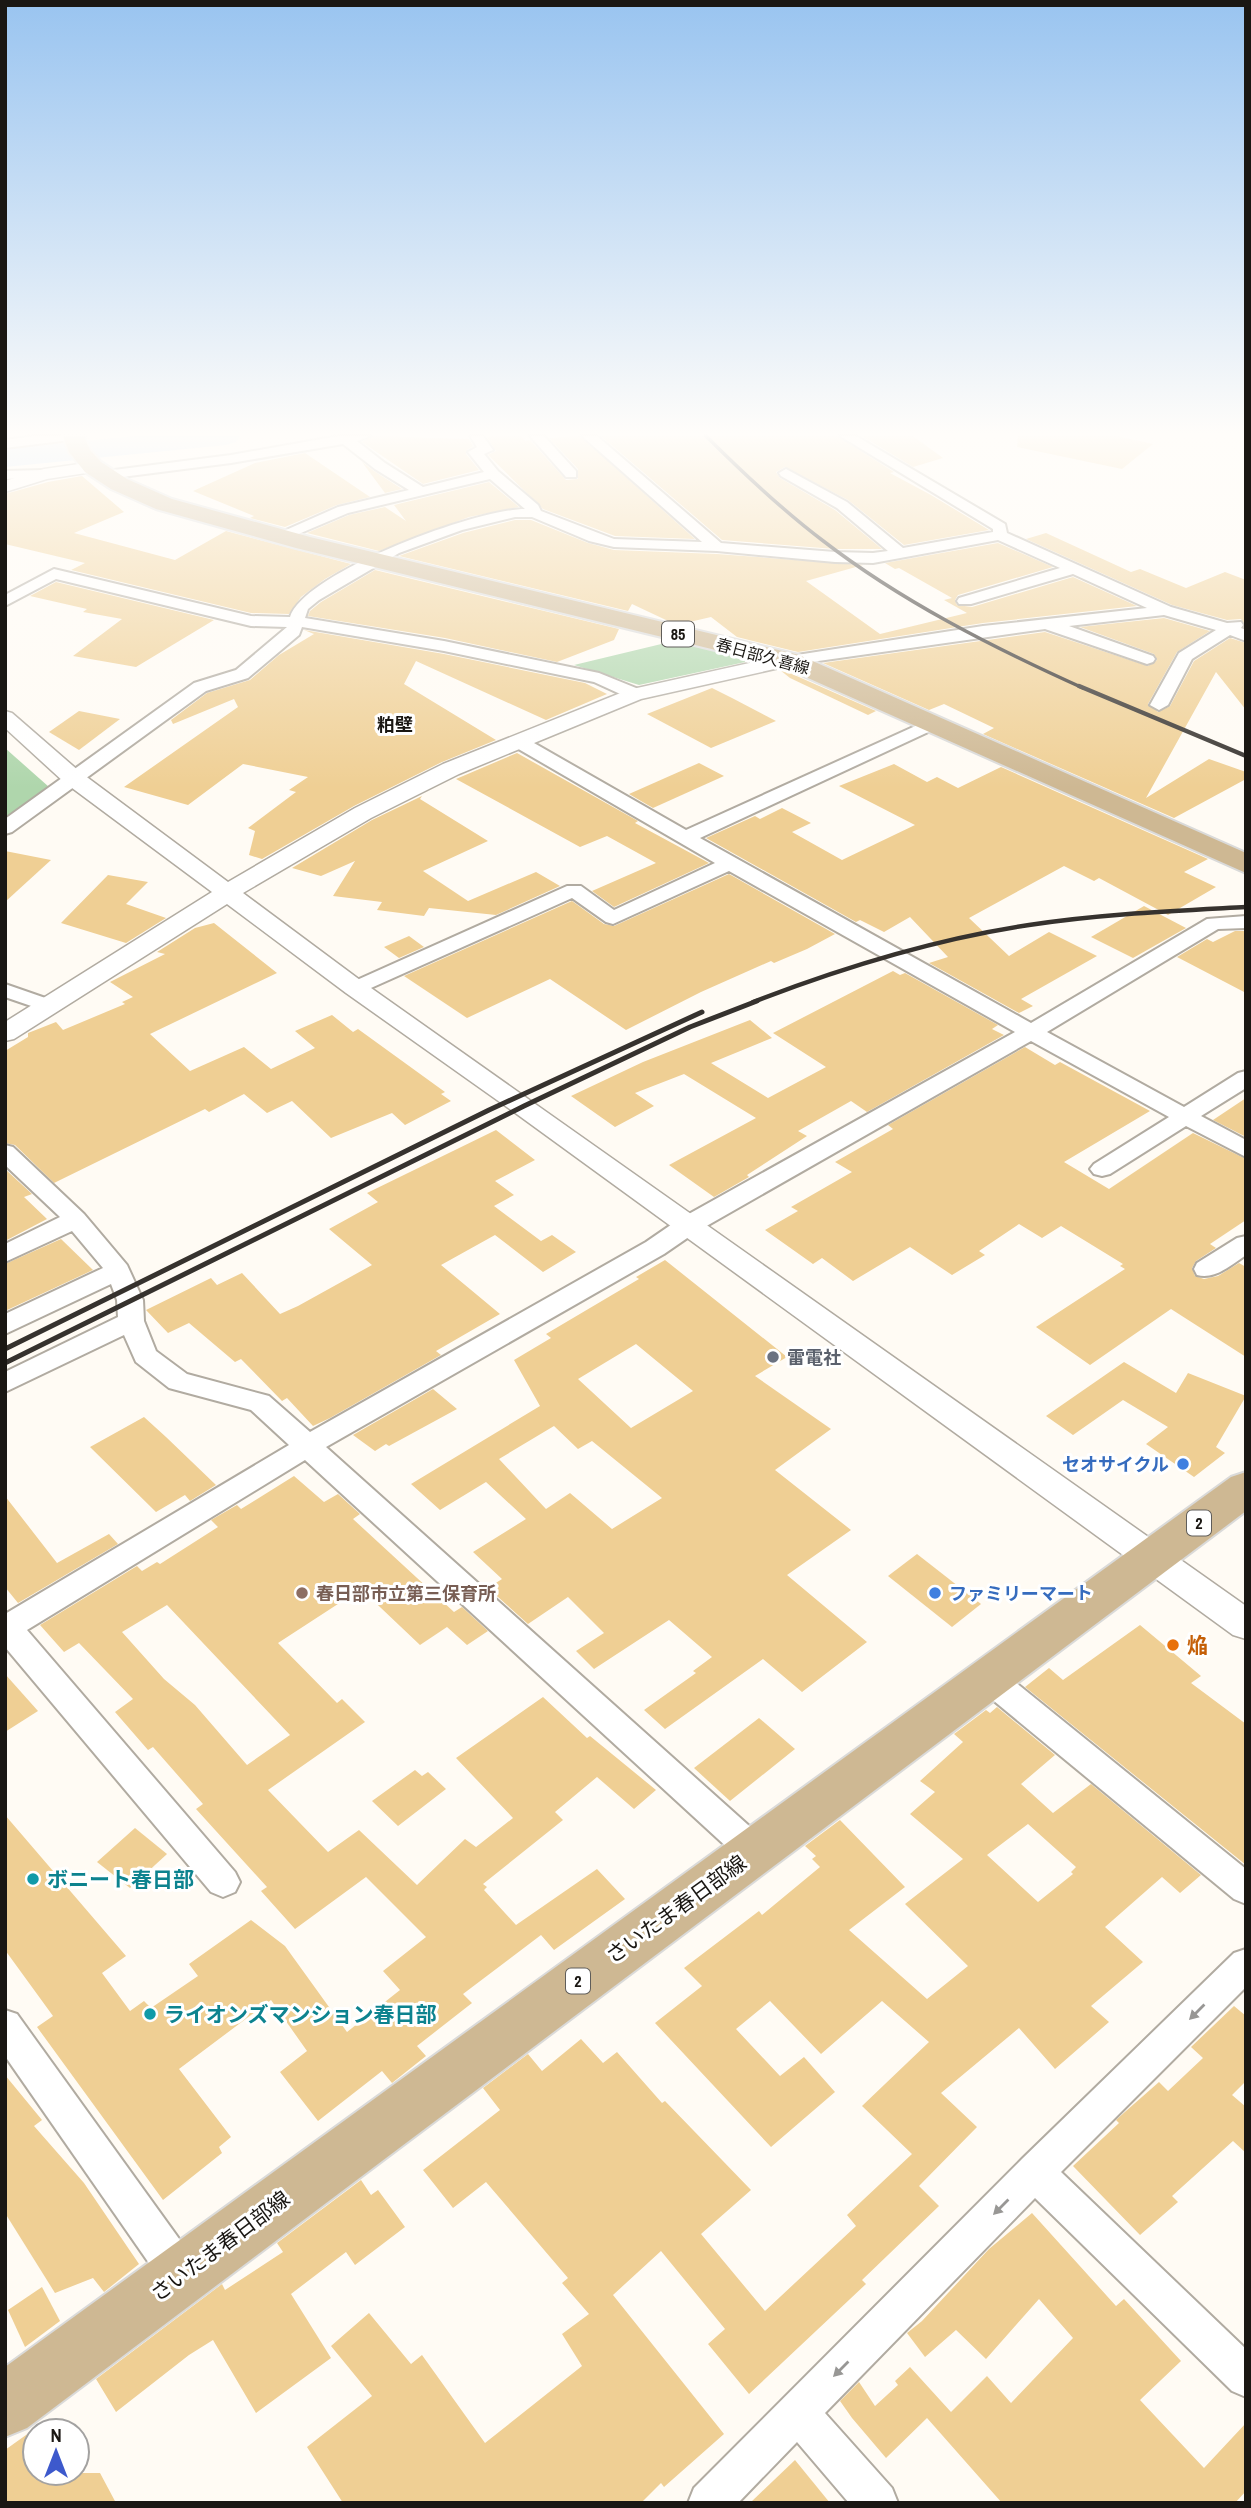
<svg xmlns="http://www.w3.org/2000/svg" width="1251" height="2508" font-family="'Archivo Narrow','Noto Sans JP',sans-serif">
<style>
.green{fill:#afd6ac}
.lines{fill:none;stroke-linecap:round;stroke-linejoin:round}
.river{fill:#c3ddfb;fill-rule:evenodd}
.building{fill:#efcf94;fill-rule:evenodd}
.minor-casing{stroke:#b1aba1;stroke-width:4}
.tertiary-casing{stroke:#b1aba1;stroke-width:3}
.primary-casing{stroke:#dadad9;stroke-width:4}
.minor{fill:#fff;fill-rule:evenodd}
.tertiary{fill:#fff;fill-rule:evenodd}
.primary{fill:#ceb893;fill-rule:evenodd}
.rail-far2{stroke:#36322e;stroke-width:3.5}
.rail-far1{stroke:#36322e;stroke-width:4.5}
.rail{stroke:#36322e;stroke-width:5}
.oneway{fill:#989795}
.worship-dot{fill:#6b7280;stroke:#fff;stroke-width:2.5}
.shop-dot{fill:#3f7fe0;stroke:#fff;stroke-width:2.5}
.education-dot{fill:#8d6e63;stroke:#fff;stroke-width:2.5}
.food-dot{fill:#e8710a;stroke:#fff;stroke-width:2.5}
.culture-dot{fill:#0f9aa8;stroke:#fff;stroke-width:2.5}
.labels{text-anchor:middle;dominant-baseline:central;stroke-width:6;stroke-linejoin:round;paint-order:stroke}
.shield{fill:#fff;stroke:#5f5d5a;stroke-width:2}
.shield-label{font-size:16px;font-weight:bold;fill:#1a1713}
.far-street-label{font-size:16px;fill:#1a1713;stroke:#fff}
.far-quarter-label{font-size:18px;font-weight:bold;fill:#1a1713;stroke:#fff}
.worship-label{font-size:18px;font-weight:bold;fill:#5b616d;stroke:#fff;text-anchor:start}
.shop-label{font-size:18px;font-weight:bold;fill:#366cbe;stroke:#fff;text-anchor:end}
.education-label{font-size:18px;font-weight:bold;fill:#785e54;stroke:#fff;text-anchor:start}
.near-food-label{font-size:21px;font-weight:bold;fill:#c56008;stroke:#fff;text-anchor:start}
.near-culture-label{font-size:21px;font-weight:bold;fill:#0d838f;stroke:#fff;text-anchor:start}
.near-street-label{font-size:21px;fill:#1a1713;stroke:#fff}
</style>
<rect width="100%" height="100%" fill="#fffbf4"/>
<!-- green -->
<g class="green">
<polygon points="678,640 749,657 750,661 639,685 574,665"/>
<polygon points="5,748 49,787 5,821"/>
</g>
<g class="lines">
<!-- river -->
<polygon class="river" points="135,436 240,436 236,442 226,445 5,467 5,449"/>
</g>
<!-- building -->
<g class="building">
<polygon points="372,436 469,439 473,446 467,450 466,454 479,470 423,484 362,442"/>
<polygon points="521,436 525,441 530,440 566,480 578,479 578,469 549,438 580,436 695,539 615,536 543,509 488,455 496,451 487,437"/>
<polygon points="601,436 837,436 894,472 890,473 931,495 989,530 904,545 848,500 785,467 776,472 780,478 835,510 882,549 835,549 722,540"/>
<polygon points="862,436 913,436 943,458 913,467"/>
<polygon points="1018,436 1117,436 1153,444 1122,469 1017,447"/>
<polygon points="305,453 370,497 337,505 285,527 250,518 254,516 193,491 255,463"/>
<polygon points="362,462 374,471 402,489 385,493"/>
<polygon points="82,476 124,512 74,533 175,560 226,531 351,564 325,579 301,597 289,614 251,613 71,570 85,563 5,544 5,494 48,482"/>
<polygon points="489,482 519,507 469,517 379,551 307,533 349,515 385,507 406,521 394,505"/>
<polygon points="515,520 531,520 588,543 614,550 717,554 863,565 806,581 880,634 967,613 944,600 952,598 899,568 895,569 885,563 998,543 1053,567 958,595 955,600 957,605 972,607 1073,577 1137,606 983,623 798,652 737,637 711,617 681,624 666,620 632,604 628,611 399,556 463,533"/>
<polygon points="1046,533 1131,572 1140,569 1186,588 1225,572 1246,580 1246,627 1241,619 1227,620 1172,605 1026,539"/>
<polygon points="375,570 619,629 614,640 557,662 445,638 308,616 310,611 321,602"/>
<polygon points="56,582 214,620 136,667 73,656 122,619 83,612 87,609 30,596"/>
<polygon points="1164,618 1210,631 1177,652 1148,704 1158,712 1170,706 1194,661 1230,638 1246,643 1246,710 1216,672 1146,798 1209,759 1246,772 1246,779 1174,818 983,734 994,728 944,704 929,710 823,663 1045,632 1148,666 1157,660 1154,654 1080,627"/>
<polygon points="304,630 444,654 585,683 607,694 546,720 416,661 404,684 496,740 442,762 354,806 262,859 249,855 255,831 248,828 296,792 289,790 308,777 243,764 188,805 124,787 238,707 234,699 173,724 171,720 207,693 250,680 279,655 314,634"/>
<polygon points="780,670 783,670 876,711 868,715 790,678"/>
<polygon points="712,688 732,698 776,721 711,748 647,714"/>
<polygon points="79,711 120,719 79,750 49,732"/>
<polygon points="517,753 638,821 635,823 709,863 614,907 592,891 656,863 607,836 580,847 456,779"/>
<polygon points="699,763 724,776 653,808 629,794"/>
<polygon points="894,764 927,782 937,777 958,788 1001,767 1208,859 1184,872 1216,887 1168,915 1099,878 1094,881 1064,866 969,918 1009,956 1049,932 1097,956 1021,999 1033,1006 1019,1013 929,963 948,957 910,917 884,932 860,920 856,922 706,838 755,816 760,819 782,808 811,823 792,832 842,860 915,825 839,786"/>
<polygon points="422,796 420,799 488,841 423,871 468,901 536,872 560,886 496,915 429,908 424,916 377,910 382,902 333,896 355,861 321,876 292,868 372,820"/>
<polygon points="5,851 51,860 5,902"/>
<polygon points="729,874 835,934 807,949 774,963 771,961 701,992 626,1030 550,979 467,1018 404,976 572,901 604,924 614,926"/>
<polygon points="108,875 148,882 126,904 166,918 126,943 61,923"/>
<polygon points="1144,906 1186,928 1133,958 1091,937"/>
<polygon points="214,923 277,973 150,1034 190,1071 244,1047 271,1069 315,1048 295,1031 332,1015 353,1032 358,1029 445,1092 441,1094 451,1101 405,1125 392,1113 331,1138 292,1101 267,1113 244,1094 209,1112 205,1109 54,1183 15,1145 5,1143 5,1051 28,1037 28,1033 56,1022 63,1030 125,1004 122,1002 133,997 110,982 165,954 157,952 195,928"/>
<polygon points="1235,931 1246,931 1246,993 1177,957 1207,939 1213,942"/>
<polygon points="409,936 424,947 399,958 384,947"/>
<polygon points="893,971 900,975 905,973 998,1025 992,1029 1004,1035 867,1112 851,1101 798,1131 807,1136 747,1175 749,1177 714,1197 669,1165 756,1118 684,1074 635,1093 654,1106 615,1127 571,1096 643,1062 750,1020 772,1038 711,1063 768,1098 826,1067 773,1033"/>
<polygon points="1025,1047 1055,1065 1060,1062 1150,1111 1064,1162 1109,1189 1193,1133 1246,1159 1246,1220 1210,1244 1216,1248 1196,1261 1192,1268 1195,1276 1204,1279 1218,1276 1239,1263 1246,1267 1246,1357 1171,1309 1090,1365 1036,1327 1125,1269 1120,1266 1123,1264 1061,1226 1042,1238 1019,1224 979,1251 985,1255 952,1275 910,1247 853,1281 822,1258 813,1264 765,1230 798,1211 791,1207 852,1172 835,1162 893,1129 888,1125"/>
<polygon points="1246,1098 1246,1137 1213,1120"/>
<polygon points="496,1130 535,1160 495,1181 514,1195 494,1206 541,1241 552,1235 576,1252 543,1272 495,1235 441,1265 500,1314 436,1351 441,1355 330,1418 313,1426 287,1398 282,1401 241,1359 235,1362 189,1323 168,1333 146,1310 211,1278 217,1285 242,1273 280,1314 298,1306 372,1265 329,1229 378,1202 367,1193"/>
<polygon points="5,1169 32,1194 24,1197 47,1219 5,1241"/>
<polygon points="61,1239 93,1270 5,1311 5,1264"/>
<path d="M665 1260 787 1357 755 1376 831 1429 775 1470 851 1530 787 1575 867 1642 802 1692 763 1659 665 1729 644 1710 696 1673 693 1671 712 1657 669 1620 594 1669 576 1651 604 1633 568 1597 528 1624 488 1588 502 1579 473 1552 526 1519 486 1482 440 1510 411 1484 540 1406 514 1360 551 1338 546 1334 639 1279 636 1277ZM636 1344 693 1391 631 1428 578 1379ZM554 1426 578 1449 592 1441 662 1498 612 1529 570 1493 546 1509 499 1459Z"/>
<polygon points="1124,1362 1176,1393 1188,1373 1246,1396 1216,1447 1225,1453 1194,1477 1146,1444 1168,1427 1123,1400 1073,1435 1046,1416"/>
<polygon points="433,1389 457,1409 389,1446 386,1444 375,1451 353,1435"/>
<polygon points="144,1417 166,1437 216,1485 190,1501 185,1495 156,1512 90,1447"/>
<path d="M294 1476 324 1502 338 1494 360 1514 353 1519 454 1612 462 1607 488 1631 467 1645 447 1627 420 1645 361 1589 278 1643 337 1703 342 1699 365 1722 268 1790 328 1852 359 1830 417 1885 465 1839 476 1847 513 1818 456 1758 543 1697 587 1738 590 1736 656 1790 634 1809 597 1777 555 1812 563 1820 483 1884 487 1887 484 1890 516 1925 597 1869 625 1899 554 1950 541 1935 463 1994 472 2003 417 2046 426 2056 392 2083 382 2071 318 2121 280 2072 307 2051 271 2000 179 2069 231 2137 219 2147 222 2153 163 2200 37 2027 53 2016 5 1950V1815L126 1956 102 1973 130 2011 144 2001 151 2008 198 1976 189 1964 251 1920 285 1946 347 2032 400 1990 383 1971 426 1937 366 1877 295 1929 261 1891 267 1887 196 1809 203 1804 153 1747 148 1750 115 1712 133 1699 79 1643 64 1652 40 1625 137 1566 142 1571 157 1562 160 1564 218 1527 211 1520 237 1505 241 1509ZM167 1605 290 1735 247 1765 195 1705 164 1679 122 1632Z"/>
<polygon points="5,1496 57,1563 109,1534 118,1544 18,1603 5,1587"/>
<polygon points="917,1554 981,1604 952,1627 888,1576"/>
<polygon points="1140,1625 1201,1676 1191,1683 1246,1724 1246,1865 1025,1687 1049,1668 1063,1680"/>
<polygon points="5,1674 38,1711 5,1732"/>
<path d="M997 1707 1055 1755 1021 1784 1053 1813 1091 1784 1201 1875 1180 1893 1162 1877 1105 1927 1143 1962 1091 2006 1109 2022 1055 2069 1019 2028 941 2093 977 2127 919 2186 939 2206 862 2280 866 2284 749 2394 708 2344 725 2329 661 2251 613 2295 724 2434 664 2487 661 2483 641 2503H343L307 2447 372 2396 331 2346 369 2313 411 2364 422 2355 485 2443 582 2366 562 2334 589 2314 562 2283 568 2278 486 2182 453 2208 423 2170 500 2110 483 2088 528 2054 542 2071 581 2039 603 2063 617 2052 662 2103 665 2101 751 2190 701 2234 765 2311 856 2226 847 2215 912 2154 862 2106 929 2042 882 2001 821 2054 770 2001 736 2029 780 2076 804 2057 835 2092 771 2147 655 2023 702 1986 684 1968 759 1911 762 1915 820 1867 812 1859 816 1856 805 1846 840 1820 905 1887 849 1930 927 1999 968 1966 905 1904 963 1859 910 1814 935 1792 920 1781 963 1742 954 1734 986 1710 990 1713ZM1028 1824 1076 1867 1071 1872 1073 1874 1038 1902 987 1855Z"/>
<polygon points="759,1718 795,1749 730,1801 694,1768"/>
<polygon points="415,1770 422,1776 428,1772 446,1789 398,1826 372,1801"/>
<polygon points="135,1828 167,1854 130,1888 97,1862"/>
<polygon points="1234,2006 1246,2016 1246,2081 1232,2095 1246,2107 1246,2153 1233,2141 1172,2196 1178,2202 1140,2235 1073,2166 1119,2123 1116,2120 1126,2111 1159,2082 1168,2091 1203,2058 1191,2047"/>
<polygon points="5,2075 42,2120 34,2126 84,2183 139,2264 104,2292 93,2278 55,2293 5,2213"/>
<polygon points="361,2180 371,2195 378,2190 405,2227 355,2265 346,2252 291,2294 331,2358 256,2413 213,2340 189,2355 116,2412 96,2379 222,2284 225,2290 283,2252 277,2243"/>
<polygon points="1032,2213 1116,2306 1124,2299 1181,2361 1140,2400 1204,2468 1246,2423 1246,2491 1235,2503 1002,2503 927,2418 886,2458 852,2418 840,2401 859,2382 875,2406 898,2385 895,2381 910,2367 951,2412 987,2376 1011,2403 1073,2338 1039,2299 986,2359 956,2330 925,2357 907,2333 922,2321 989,2249"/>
<polygon points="42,2287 60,2321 25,2347 8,2310"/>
<polygon points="47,2420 54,2431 35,2431 35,2473 100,2473 116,2503 5,2503 5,2450"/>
<polygon points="795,2460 830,2503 750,2503"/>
</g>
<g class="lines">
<!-- minor casing -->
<g class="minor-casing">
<g id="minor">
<polygon points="34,436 76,436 70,440 5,448 5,440"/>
<path d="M338 436H370L357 441 385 463 423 487 484 472 468 452 477 447 470 436H483L493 450 484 454 498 471 538 505 541 511 614 539 702 542 582 436H597L721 543 835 552 873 553 888 551 837 508 781 476 779 473 786 469 847 502 903 548 993 532V529L840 436H856L1005 524 1007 533 1171 607 1227 623 1241 622 1243 625 1241 628 1246 630V641L1230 635 1192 659 1168 705 1159 710 1150 705 1179 653 1216 630 1164 615 1069 626 1153 656 1155 659 1153 662 1147 664 1045 629 790 665 782 660 784 657 983 626 1147 608 1073 574 971 604H959L957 601 959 598 1060 568 998 540 873 563 835 562 717 551 614 547 589 541 532 517H515L462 530 399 553 319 600 308 609 305 618 444 641 599 673 641 690 643 694 641 698H629L594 682 444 651 302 627 299 635 248 678 206 691 12 832 5 834V819L194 683 236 670 287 627 251 626 56 579 5 606V595L54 569 251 616 290 617C305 572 477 509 525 509L490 479 348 513 282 541 277 540 275 537 277 534 338 507 409 490 375 469 343 444 231 463 106 479 99 475 106 471 231 455Z"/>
<polygon points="530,436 544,436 576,471 576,477 566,477"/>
<polygon points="44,470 49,471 49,477 5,479 5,471"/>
<polygon points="933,718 942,723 939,727 700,838 1031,1023 1207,919 1246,916 1246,928 1218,929 1047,1032 1184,1107 1238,1073 1246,1071 1246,1088 1201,1116 1246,1140 1246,1157 1186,1126 1110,1174 1102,1176 1094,1174 1090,1169 1094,1164 1169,1117 1031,1041 696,1232 664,1254 326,1447 766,1841 770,1851 766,1861 754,1865 742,1861 305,1460 27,1630 235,1872 240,1882 235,1892 223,1897 211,1892 5,1647 5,1614 289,1445 251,1410 169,1388 136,1362 124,1335 5,1392 5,1372 118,1317 117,1300 111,1284 5,1334 5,1314 103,1268 72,1231 5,1262 5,1244 60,1217 5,1165 5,1145 13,1147 84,1214 127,1265 143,1300 144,1321 156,1351 187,1374 269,1396 310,1432 646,1242 678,1220 1015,1032 729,871 613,924 606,922 572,898 362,992 348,992 345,988 348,984 567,886 581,886 614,910 715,863 515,747 512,743 515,739 527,739 686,830"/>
<polygon points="5,984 54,1001 58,1005 54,1009 40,1009 5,997"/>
<path d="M1246 1236V1255C1231 1265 1215 1280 1197 1275L1194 1269 1197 1263 1237 1238Z"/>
<polygon points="988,1666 999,1669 1246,1869 1246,1904 1234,1899 977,1687 973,1678 977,1669"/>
<polygon points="1246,1949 1246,1987 1061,2172 1246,2349 1246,2397 1232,2391 1035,2198 825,2413 892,2488 898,2503 849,2503 797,2442 738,2503 688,2503 694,2488 1022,2159 1234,1953"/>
<polygon points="5,2010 17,2014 195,2261 200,2275 195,2289 181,2294 167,2289 5,2056"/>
</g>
</g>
<!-- tertiary casing -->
<g class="tertiary-casing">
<g id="tertiary">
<polygon points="93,462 99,463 101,467 99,471 47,479 5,492 5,481 44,469"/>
<polygon points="790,654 797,656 800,660 797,664 641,699 459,774 371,818 243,893 364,983 1246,1606 1246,1639 1233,1635 514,1112 346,993 227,904 14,1039 5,1041 5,1022 212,892 64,782 5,728 5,711 12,713 80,772 228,882 355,808 443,764 628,690"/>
</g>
</g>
<!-- primary casing -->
<g class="primary-casing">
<g id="primary">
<polygon points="63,436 84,436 90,450 101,462 127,479 172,499 310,537 799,655 1246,853 1246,873 781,666 296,548 156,509 111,489 85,472 69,452"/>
<polygon points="1246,1472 1246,1511 27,2428 5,2437 5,2367 1231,1477"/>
</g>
</g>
<!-- minor -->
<use href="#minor" class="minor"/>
<!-- tertiary -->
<use href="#tertiary" class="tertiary"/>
<!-- primary -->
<use href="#primary" class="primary"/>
<!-- rail-far2 -->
<path class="rail-far2" d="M706 436C743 473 780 508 822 540 901 601 992 647 1083 688"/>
<!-- rail-far1 -->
<g class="rail-far1">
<polyline points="1079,686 1246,756"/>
<path d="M753 1002C841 968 935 939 1029 925 1101 914 1173 911 1246 907"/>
</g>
<!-- rail -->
<g class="rail">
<polyline points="5,1349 489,1110 702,1012"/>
<polyline points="5,1363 524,1106 690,1027 757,1001"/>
</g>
</g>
<!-- one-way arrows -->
<defs><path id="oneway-solid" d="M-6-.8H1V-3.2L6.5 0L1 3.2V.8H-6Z" transform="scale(1.75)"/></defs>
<g class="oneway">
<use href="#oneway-solid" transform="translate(1197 2012) rotate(135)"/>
<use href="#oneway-solid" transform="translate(1001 2207) rotate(135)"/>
<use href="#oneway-solid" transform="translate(841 2369) rotate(135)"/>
</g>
<!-- sky -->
<linearGradient id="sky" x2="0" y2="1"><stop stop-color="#99c4f0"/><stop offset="0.55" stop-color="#fffdfa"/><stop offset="1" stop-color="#fffdfa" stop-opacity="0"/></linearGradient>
<rect width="1251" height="788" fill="url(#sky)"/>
<!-- markers -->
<circle class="worship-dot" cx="773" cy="1357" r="7"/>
<g class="shop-dot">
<circle cx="1183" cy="1464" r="7"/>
<circle cx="935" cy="1593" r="7"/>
</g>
<circle class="education-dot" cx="302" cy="1593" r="7"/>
<circle class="food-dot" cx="1173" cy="1645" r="7"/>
<g class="culture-dot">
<circle cx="33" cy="1879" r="7"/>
<circle cx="150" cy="2014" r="7"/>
</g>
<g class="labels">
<!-- shield labels -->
<g class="shield">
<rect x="662" y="621.5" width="32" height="25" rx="5"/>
<rect x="1187" y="1510.5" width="24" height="25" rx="5"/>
<rect x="566" y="1968.5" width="24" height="25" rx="5"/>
</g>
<g class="shield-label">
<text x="678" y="634">85</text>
<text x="1199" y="1523">2</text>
<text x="578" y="1981">2</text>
</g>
<!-- far-street labels -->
<g class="far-street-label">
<text transform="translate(763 656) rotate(15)">春日部久喜線</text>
</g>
<!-- far-quarter labels -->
<g class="far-quarter-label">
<text x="395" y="724">粕壁</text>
</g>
<!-- worship labels -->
<g class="worship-label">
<text x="787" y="1357">雷電社</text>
</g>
<!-- shop labels -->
<g class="shop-label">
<text x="1169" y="1464">セオサイクル</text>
<text x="949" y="1593" text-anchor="start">ファミリーマート</text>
</g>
<!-- education labels -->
<g class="education-label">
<text x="316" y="1593">春日部市立第三保育所</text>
</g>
<!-- near-food labels -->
<g class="near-food-label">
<text x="1187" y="1645">焔</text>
</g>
<!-- near-culture labels -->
<g class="near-culture-label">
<text x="47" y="1879">ボニート春日部</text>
<text x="164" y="2014">ライオンズマンション春日部</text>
</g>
<!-- near-street labels -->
<g class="near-street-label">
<text transform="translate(676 1909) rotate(-36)">さいたま春日部線</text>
<text transform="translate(220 2246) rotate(-37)">さいたま春日部線</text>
</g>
</g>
<!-- border -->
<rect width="1251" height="2508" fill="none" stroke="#1a1713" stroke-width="14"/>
<!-- north arrow -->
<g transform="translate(56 2452)"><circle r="33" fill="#ffffff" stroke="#a3a2a1" stroke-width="2"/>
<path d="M0-5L12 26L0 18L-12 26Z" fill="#3d59cc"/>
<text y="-10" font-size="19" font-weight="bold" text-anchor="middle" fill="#1a1713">N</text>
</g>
</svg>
